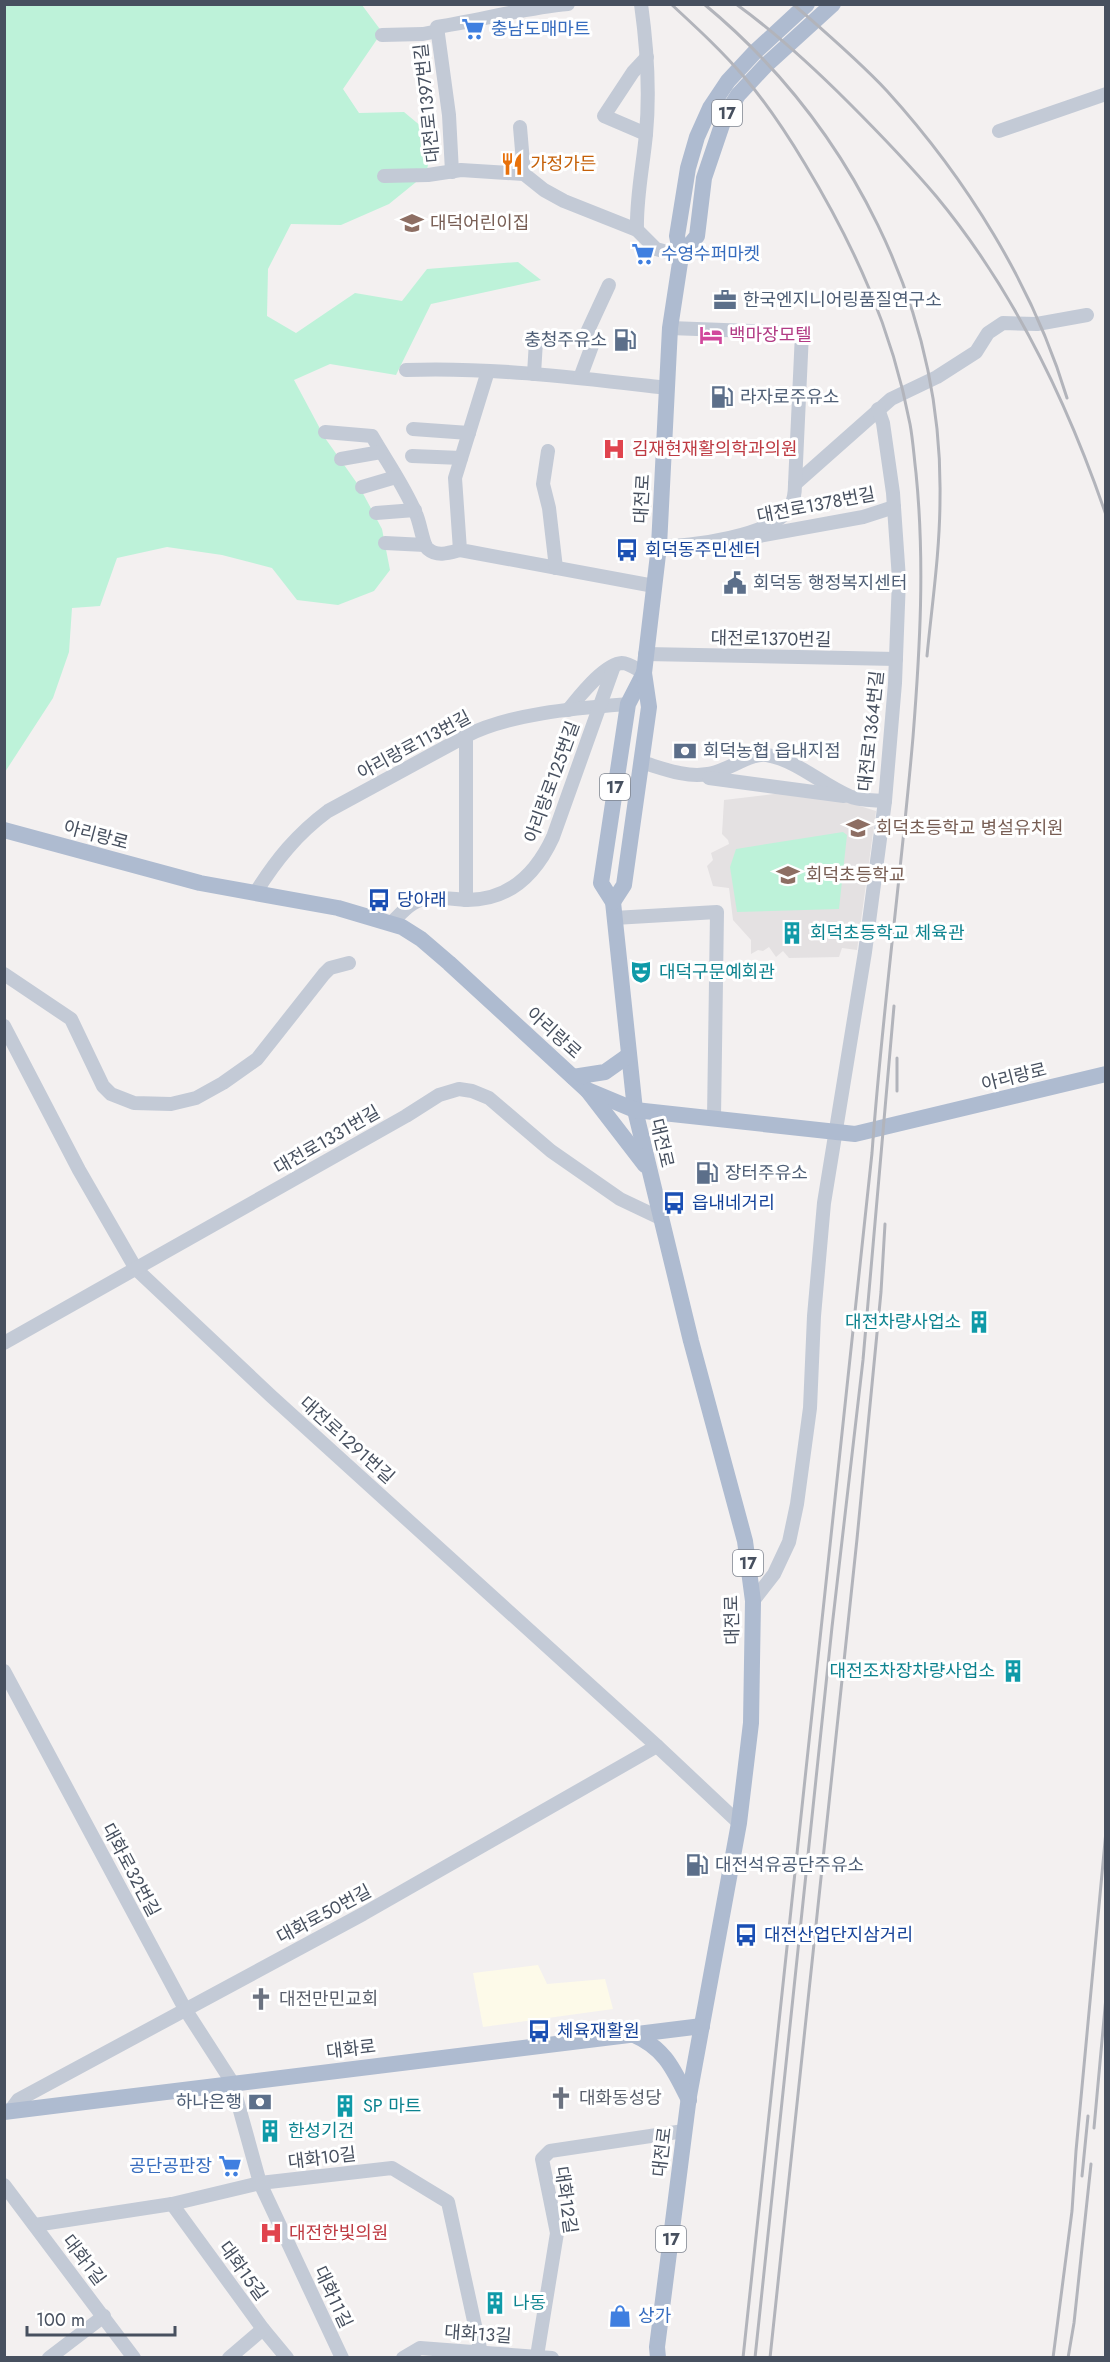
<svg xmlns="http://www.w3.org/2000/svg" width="1110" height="2362" font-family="Jost,'Noto Sans KR',sans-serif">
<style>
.commercial{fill:#fdfae9}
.education{fill:#e4e1e2}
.green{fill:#bdf2d9}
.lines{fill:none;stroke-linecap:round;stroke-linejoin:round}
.minor{stroke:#c3cad6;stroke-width:14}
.major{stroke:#aebbd0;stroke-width:16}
.rail{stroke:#b2b4bb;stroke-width:3}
.labels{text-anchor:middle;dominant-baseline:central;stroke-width:6;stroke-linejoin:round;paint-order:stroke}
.shield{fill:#fff;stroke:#7e848f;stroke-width:1.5}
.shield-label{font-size:16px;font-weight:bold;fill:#47505f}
.shop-label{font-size:18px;fill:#366cbe;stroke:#fff;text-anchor:start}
.street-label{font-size:18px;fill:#47505f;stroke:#fff}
.food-label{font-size:18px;fill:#c56008;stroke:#fff;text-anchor:start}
.education-label{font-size:18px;fill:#785e54;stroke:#fff;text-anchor:start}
.service-label{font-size:18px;fill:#4e5e75;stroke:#fff;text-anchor:start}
.hotel-label{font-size:18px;fill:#b23c85;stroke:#fff;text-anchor:start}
.health-label{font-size:18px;fill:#be3a42;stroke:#fff;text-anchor:start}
.transit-label{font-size:18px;fill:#164399;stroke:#fff;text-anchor:start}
.culture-label{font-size:18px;fill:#0d838f;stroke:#fff;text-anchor:start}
.worship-label{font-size:18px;fill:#5b616d;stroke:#fff;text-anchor:start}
</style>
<rect width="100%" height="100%" fill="#f3f0f0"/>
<!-- commercial -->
<polygon class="commercial" points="538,1965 547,1984 605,1979 613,2009 483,2027 473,1973"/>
<!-- education -->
<polygon class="education" points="790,792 843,801 876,811 857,950 842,948 839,957 789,958 783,951 776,957 769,947 763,951 758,950 751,954 751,940 733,920 729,888 713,886 707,866 713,860 711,853 729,844 728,840 722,834 724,800"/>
<!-- green -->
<g class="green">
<polygon points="5,5 362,5 382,32 343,89 359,113 404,112 434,137 426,174 389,204 341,225 291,224 268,269 267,316 296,333 355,293 402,301 427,269 518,262 541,280 431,304 396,375 330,364 294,380 325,438 359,486 382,529 390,570 374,591 338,605 297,600 272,568 222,555 167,547 117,558 100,606 72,608 69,652 53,698 5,772"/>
<polygon points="843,832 847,835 839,909 737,912 730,867 736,849"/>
</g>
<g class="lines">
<!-- minor -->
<g class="minor">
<polyline points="382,35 423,34 438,31"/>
<polyline points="520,127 524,174"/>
<polyline points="999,131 1106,94"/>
<polyline points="646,134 604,116 633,72 647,57"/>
<path d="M452 172 449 115 437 27C481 20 524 8 568 4"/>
<polyline points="384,176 428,175 461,170 524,174 544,190 564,201 637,230 656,249 681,256"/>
<path d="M637 230C636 198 643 166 646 134 650 91 647 47 641 4"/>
<path d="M406 370C494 367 580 378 667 388"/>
<polyline points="488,371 455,478 460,550 654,586"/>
<polyline points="534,374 536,341"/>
<polyline points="580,378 593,343 584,339 609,285"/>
<polyline points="413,429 469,433"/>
<path d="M325 432 372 436C387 462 405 487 416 514 420 522 423 545 428 549 437 557 449 553 460 550"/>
<polyline points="548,451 543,484 549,508 556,568"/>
<polyline points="412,456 461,458"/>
<polyline points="341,459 381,452"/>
<polyline points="795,484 891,399 937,377 976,352 988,333 1003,323 1037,324 1087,315"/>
<polyline points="362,487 396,477"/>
<polyline points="376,513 415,510"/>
<polyline points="751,535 759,536 863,517 894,507"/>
<polyline points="385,543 425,545"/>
<path d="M659 546C689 547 774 536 790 507 794 501 795 492 795 484L802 333 670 328"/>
<polyline points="645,654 896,659"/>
<path d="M568 710C579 697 604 664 622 663 629 663 638 670 644 673"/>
<path d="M641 762C662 768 685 778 708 774 728 771 751 752 767 755 798 761 821 784 849 796 859 801 874 800 885 801"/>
<polyline points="709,778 844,796"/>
<path d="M256 892C276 860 297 834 328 811L466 736C510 713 579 708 628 704"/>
<polyline points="466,900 466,736"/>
<polyline points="614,918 717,912 714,1118"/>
<path d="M391 923C400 915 411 901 424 899 437 896 452 899 465 900 509 901 536 874 553 837L614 666"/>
<polyline points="4,974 71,1019 103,1086 111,1094 134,1103 171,1104 196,1098 223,1083 257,1059 324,974 330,968 349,963"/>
<polyline points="4,1026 79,1170 136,1269 271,1396 657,1746 739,1823"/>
<polyline points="4,1343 406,1116 439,1095 459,1089 472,1091 489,1098 551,1151 620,1199 660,1218"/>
<polyline points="753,1601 774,1574 789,1542 797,1504 810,1408 814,1316 824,1203 865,952 885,801 895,683 899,579 893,493 883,423 878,409"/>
<polyline points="4,1671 185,2009 232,2082 260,2183 342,2358"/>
<polyline points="10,2111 18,2100 363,1914 657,1746"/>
<polyline points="4,2185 134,2358"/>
<polyline points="172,2204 263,2329 287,2358"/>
<polyline points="35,2225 172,2204 260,2183 392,2168 448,2202 481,2353 480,2358"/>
<polyline points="537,2356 557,2233 542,2159 550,2151 684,2131"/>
<polyline points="49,2358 104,2316"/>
<polyline points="229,2358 263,2329"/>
<polyline points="403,2358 420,2348 552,2358"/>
</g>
<!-- major -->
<g class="major">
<polyline points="681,256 697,236 704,178 725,116 738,95 766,65 833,4"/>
<polyline points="644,673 628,704 601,883 613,902 635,1110 691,1341 745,1541 753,1601 751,1723 739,1823 689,2096 657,2347 658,2358"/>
<polyline points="4,830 200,883 338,908 402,927 421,939 449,963 587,1090 635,1110 855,1134 1106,1074"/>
<polyline points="613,902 624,885 649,707 644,673 659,546 670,328 681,256 677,236 688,168 697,137 710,108 728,81 755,52 807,4"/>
<polyline points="573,1077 605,1072 629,1055"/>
<polyline points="588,1091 645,1165"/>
<path d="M634 2035C666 2049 674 2071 689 2100"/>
<polyline points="4,2112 702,2026"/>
</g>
<!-- rail -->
<g class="rail">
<path d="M671 4C697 28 723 52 745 78 768 105 787 134 805 164 855 247 892 329 910 424 913 440 914 457 916 473 925 562 920 649 913 737 901 876 882 1014 872 1153L743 2358"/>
<path d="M704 4C850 125 943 308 940 498 940 551 932 604 927 656"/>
<path d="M736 4C776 33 814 68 849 103 879 133 908 163 936 196 1013 289 1067 401 1106 515"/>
<path d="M793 4C825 32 858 60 887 91 966 178 1033 285 1067 398"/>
<polyline points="897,1058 897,1091"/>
<polyline points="1094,2128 1106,1997"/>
<polyline points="1082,2176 1088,2116"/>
<polyline points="755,2358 832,1627 863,1360 894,1006"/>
<polyline points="770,2358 857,1539 881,1292 885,1224"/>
<polyline points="1053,2358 1072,2211 1076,2151 1106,1831"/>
<polyline points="1068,2358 1074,2323 1091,2164"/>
</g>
</g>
<!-- icons -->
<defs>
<g id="supermarket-bare" transform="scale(1.8)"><path d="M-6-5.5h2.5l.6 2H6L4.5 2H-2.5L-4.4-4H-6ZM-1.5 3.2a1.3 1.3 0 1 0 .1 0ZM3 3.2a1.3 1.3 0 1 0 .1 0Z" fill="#3f7fe0" stroke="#fff" stroke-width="2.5" paint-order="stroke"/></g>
<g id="restaurant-bare" transform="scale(1.8)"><path d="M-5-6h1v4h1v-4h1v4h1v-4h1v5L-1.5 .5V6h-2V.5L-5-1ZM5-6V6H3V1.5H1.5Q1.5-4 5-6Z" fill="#e8710a" stroke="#fff" stroke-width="2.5" paint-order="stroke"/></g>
<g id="school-bare" transform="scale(1.8)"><path d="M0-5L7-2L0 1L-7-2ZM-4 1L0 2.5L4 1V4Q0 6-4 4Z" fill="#8d6e63" stroke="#fff" stroke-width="2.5" paint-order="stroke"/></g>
<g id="office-bare" transform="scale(1.8)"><path d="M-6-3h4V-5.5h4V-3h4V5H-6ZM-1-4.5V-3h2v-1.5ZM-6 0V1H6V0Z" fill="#5c6f8a" stroke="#fff" stroke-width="2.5" paint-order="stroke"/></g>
<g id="hotel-bare" transform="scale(1.8)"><path d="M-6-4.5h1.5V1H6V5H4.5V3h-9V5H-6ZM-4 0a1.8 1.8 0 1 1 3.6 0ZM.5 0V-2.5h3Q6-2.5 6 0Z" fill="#d1479c" stroke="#fff" stroke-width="2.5" paint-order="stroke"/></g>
<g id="fuel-bare" transform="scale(1.8)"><path d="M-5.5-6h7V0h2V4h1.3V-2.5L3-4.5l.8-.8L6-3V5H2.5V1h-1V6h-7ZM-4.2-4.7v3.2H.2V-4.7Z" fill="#5c6f8a" stroke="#fff" stroke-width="2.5" paint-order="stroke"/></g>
<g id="hospital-bare" transform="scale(1.8)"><path d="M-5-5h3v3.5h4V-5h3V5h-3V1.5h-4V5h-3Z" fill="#e0444e" stroke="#fff" stroke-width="2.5" paint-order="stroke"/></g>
<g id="bus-bare" transform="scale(1.8)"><path d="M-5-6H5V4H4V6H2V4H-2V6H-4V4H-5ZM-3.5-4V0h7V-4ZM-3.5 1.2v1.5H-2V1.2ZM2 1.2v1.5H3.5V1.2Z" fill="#1a4fb4" stroke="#fff" stroke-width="2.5" paint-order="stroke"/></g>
<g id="civic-bare" transform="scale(1.8)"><path d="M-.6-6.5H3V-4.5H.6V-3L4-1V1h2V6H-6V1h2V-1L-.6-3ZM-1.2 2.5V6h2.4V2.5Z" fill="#5c6f8a" stroke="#fff" stroke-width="2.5" paint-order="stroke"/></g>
<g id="bank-bare" transform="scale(1.8)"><path d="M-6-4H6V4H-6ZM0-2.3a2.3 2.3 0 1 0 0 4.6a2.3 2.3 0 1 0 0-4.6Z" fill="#5c6f8a" stroke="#fff" stroke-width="2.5" paint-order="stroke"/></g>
<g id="building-bare" transform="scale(1.8)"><path d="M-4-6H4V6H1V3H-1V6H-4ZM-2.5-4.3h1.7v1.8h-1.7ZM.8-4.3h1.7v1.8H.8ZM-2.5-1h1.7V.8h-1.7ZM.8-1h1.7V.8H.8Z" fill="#0f9aa8" stroke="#fff" stroke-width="2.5" paint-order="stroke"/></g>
<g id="theatre-bare" transform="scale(1.8)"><path d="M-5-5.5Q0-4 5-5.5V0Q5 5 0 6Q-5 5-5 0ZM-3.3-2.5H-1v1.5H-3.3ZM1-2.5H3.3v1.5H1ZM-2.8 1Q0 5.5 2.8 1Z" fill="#0f9aa8" stroke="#fff" stroke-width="2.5" paint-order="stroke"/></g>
<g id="church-bare" transform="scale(1.8)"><path d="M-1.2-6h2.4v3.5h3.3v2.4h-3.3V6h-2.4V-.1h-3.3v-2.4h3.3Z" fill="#6b7280" stroke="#fff" stroke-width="2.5" paint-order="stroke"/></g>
<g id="shop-bare" transform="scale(1.8)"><path d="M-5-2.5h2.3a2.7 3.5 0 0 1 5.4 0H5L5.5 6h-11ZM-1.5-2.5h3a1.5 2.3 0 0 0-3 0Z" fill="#3f7fe0" stroke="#fff" stroke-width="2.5" paint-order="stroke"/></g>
</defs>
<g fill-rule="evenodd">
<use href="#supermarket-bare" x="473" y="29"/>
<use href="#restaurant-bare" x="512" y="164"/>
<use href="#school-bare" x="412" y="223"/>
<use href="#supermarket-bare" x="643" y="254"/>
<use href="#office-bare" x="725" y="300"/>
<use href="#hotel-bare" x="711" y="335"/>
<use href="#fuel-bare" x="625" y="340"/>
<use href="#fuel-bare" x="722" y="397"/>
<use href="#hospital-bare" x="614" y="449"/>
<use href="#bus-bare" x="627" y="550"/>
<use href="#civic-bare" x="735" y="583"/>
<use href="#bank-bare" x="685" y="751"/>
<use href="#school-bare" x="858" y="828"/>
<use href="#school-bare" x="788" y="875"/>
<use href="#bus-bare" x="379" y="900"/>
<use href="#building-bare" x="792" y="933"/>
<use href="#theatre-bare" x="641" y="972"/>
<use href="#fuel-bare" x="707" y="1173"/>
<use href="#bus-bare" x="674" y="1203"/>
<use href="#building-bare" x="979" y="1322"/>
<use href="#building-bare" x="1013" y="1671"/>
<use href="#fuel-bare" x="697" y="1865"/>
<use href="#bus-bare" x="746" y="1935"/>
<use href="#church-bare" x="261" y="1999"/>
<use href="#bus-bare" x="539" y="2031"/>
<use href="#church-bare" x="561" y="2098"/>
<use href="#bank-bare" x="260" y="2102"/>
<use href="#building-bare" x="345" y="2106"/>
<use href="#building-bare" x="270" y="2131"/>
<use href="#supermarket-bare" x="230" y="2166"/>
<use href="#hospital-bare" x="271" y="2233"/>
<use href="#building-bare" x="495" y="2303"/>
<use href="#shop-bare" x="620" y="2316"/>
</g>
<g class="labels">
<!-- shield labels -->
<g class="shield">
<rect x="712" y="100" width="30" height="26" rx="4.5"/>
<rect x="600" y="774" width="30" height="26" rx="4.5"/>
<rect x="733" y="1550" width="30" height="26" rx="4.5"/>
<rect x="656" y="2226" width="30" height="26" rx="4.5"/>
</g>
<g class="shield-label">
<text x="727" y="113">17</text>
<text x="615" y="787">17</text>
<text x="748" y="1563">17</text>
<text x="671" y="2239">17</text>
</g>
<!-- shop labels -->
<g class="shop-label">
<text x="491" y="29">충남도매마트</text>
<text x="661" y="254">수영수퍼마켓</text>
<text x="212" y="2166" text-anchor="end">공단공판장</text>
<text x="638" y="2316">상가</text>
</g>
<!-- street labels -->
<g class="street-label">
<text transform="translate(427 103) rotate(-96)">대전로1397번길</text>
<text transform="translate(642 499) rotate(-87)">대전로</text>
<text transform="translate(816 505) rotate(-11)">대전로1378번길</text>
<text transform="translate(771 639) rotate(1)">대전로1370번길</text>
<text transform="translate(871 731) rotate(-84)">대전로1364번길</text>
<text transform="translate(414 745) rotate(-28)">아리랑로113번길</text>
<text transform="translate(552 782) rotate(-70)">아리랑로125번길</text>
<text transform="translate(96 835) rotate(15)">아리랑로</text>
<text transform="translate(554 1033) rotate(42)">아리랑로</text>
<text transform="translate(1014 1077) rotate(-14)">아리랑로</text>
<text transform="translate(327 1140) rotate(-30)">대전로1331번길</text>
<text transform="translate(662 1143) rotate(77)">대전로</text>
<text transform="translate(347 1440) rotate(42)">대전로1291번길</text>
<text transform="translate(732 1620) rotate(-91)">대전로</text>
<text transform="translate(131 1870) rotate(62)">대화로32번길</text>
<text transform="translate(324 1914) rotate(-28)">대화로50번길</text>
<text transform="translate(351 2049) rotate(-7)">대화로</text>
<text transform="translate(662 2152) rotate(-83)">대전로</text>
<text transform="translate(322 2158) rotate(-7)">대화10길</text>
<text transform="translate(566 2200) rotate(82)">대화12길</text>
<text transform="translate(84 2260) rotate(53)">대화1길</text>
<text transform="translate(243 2271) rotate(54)">대화15길</text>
<text transform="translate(333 2297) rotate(65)">대화11길</text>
<text transform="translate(478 2334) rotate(4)">대화13길</text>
</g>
<!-- food labels -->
<g class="food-label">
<text x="530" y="164">가정가든</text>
</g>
<!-- education labels -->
<g class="education-label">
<text x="430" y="223">대덕어린이집</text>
<text x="876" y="828">회덕초등학교 병설유치원</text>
<text x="806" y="875">회덕초등학교</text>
</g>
<!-- service labels -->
<g class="service-label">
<text x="743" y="300">한국엔지니어링품질연구소</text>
<text x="607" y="340" text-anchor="end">충청주유소</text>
<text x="740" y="397">라자로주유소</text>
<text x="753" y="583">회덕동 행정복지센터</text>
<text x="703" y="751">회덕농협 읍내지점</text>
<text x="725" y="1173">장터주유소</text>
<text x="715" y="1865">대전석유공단주유소</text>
<text x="242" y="2102" text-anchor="end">하나은행</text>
</g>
<!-- hotel labels -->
<g class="hotel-label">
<text x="729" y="335">백마장모텔</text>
</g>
<!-- health labels -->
<g class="health-label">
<text x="632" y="449">김재현재활의학과의원</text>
<text x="289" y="2233">대전한빛의원</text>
</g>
<!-- transit labels -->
<g class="transit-label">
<text x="645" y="550">회덕동주민센터</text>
<text x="397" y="900">당아래</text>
<text x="692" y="1203">읍내네거리</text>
<text x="764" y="1935">대전산업단지삼거리</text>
<text x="557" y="2031">체육재활원</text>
</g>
<!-- culture labels -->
<g class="culture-label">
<text x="810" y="933">회덕초등학교 체육관</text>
<text x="659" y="972">대덕구문예회관</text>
<text x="961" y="1322" text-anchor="end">대전차량사업소</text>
<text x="995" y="1671" text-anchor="end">대전조차장차량사업소</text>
<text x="363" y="2106">SP 마트</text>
<text x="288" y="2131">한성기건</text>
<text x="513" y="2303">나동</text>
</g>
<!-- worship labels -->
<g class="worship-label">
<text x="279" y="1999">대전만민교회</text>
<text x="579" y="2098">대화동성당</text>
</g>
</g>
<!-- border -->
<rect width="1110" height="2362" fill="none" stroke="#47505f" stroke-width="12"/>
<!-- scale -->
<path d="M27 2326v9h148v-9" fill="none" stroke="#47505f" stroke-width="3"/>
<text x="36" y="2326" font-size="18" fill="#47505f" stroke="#ffffff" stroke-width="4.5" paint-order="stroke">100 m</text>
</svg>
